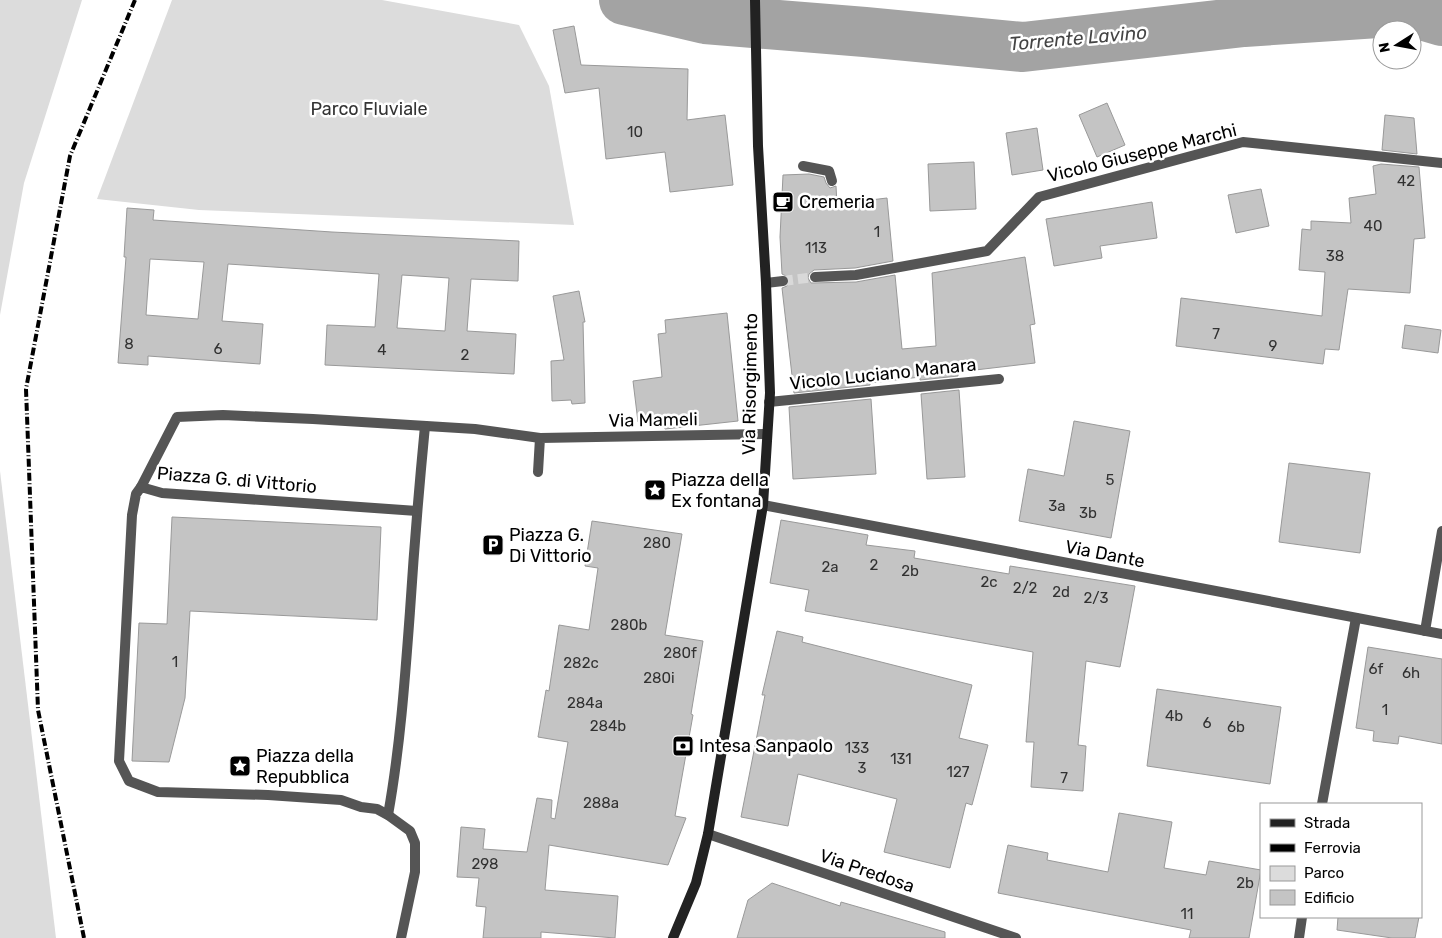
<svg xmlns="http://www.w3.org/2000/svg" width="1442" height="938" font-family="Rubik,sans-serif">
<style>
.green{fill:#dcdcdc}
.lines{fill:none;stroke-linecap:round;stroke-linejoin:round}
.river{stroke:#a3a3a3;stroke-width:50}
.building{fill:#c4c4c4;stroke:#999;fill-rule:evenodd}
.street-tunnel{stroke:#d9d9d9;stroke-width:10;stroke-dasharray:10 5;stroke-linecap:butt}
.lane{stroke:#555;stroke-width:10}
.street{stroke:#555;stroke-width:10}
.secondary{stroke:#222;stroke-width:10}
.rail{stroke:#000;stroke-width:4;stroke-dasharray:8 2.5 1 2.5;stroke-linecap:butt}
.labels{text-anchor:middle;dominant-baseline:central;stroke-width:5;stroke-linejoin:round;paint-order:stroke}
.number-label{font-size:15px;fill:#313131}
.park-label{font-size:18px;fill:#333;stroke:#fff}
.street-label{font-size:18px;fill:#000;stroke:#fff}
.poi-label{font-size:18px;fill:#000;stroke:#fff;text-anchor:start}
.water-label{font-size:19px;font-style:italic;fill:#444;stroke:#fff}
</style>
<rect width="100%" height="100%" fill="#fff"/>
<!-- green -->
<g class="green">
<polygon points="0,0 82,0 24,183 0,315"/>
<polygon points="172,0 382,0 519,25 549,86 574,225 199,210 97,199"/>
<polygon points="0,471 56,938 0,938"/>
</g>
<g class="lines">
<!-- river -->
<polyline class="river" points="624,0 705,19 865,32 1023,47 1244,22 1408,11 1442,21"/>
</g>
<!-- building -->
<g class="building">
<polygon points="574,26 581,65 688,69 687,120 725,115 733,185 670,192 665,152 606,159 599,88 565,93 553,30"/>
<polygon points="1107,103 1125,145 1097,157 1079,115"/>
<polygon points="1385,115 1414,118 1417,154 1382,150"/>
<polygon points="1037,128 1043,170 1012,175 1006,133"/>
<polygon points="974,162 976,209 930,211 928,164"/>
<polygon points="1381,164 1419,167 1425,238 1414,239 1410,293 1348,289 1339,350 1325,349 1323,364 1176,346 1181,298 1322,316 1325,272 1299,270 1302,229 1311,230 1311,221 1351,223 1349,198 1376,194 1373,166"/>
<polygon points="809,174 824,177 826,183 830,188 836,186 837,204 887,198 893,261 855,268 814,270 809,274 808,278 811,283 856,282 895,275 902,349 936,346 932,273 1025,257 1035,324 1030,325 1035,363 958,372 958,376 920,380 920,377 870,383 870,385 794,393 782,288 787,286 790,281 788,277 782,274 780,237 783,175"/>
<polygon points="1261,189 1269,226 1236,233 1228,195"/>
<polygon points="1152,202 1157,238 1100,246 1102,258 1054,266 1046,219"/>
<path d="M127 208 154 210 153 220 332 232 519 241 518 281 471 279 467 331 516 334 514 374 325 365 327 325 375 327 379 274 228 264 222 321 263 324 260 364 148 356V365L118 363 126 257H124ZM150 259 204 262 198 319 146 315ZM402 275 449 278 445 331 397 328Z"/>
<polygon points="579,291 585,322 583,322 585,403 572,404 571,400 552,401 551,361 564,360 553,296"/>
<polygon points="727,313 738,421 665,429 664,420 638,422 633,381 662,377 658,334 666,333 665,320"/>
<polygon points="1405,325 1441,330 1438,353 1402,348"/>
<polygon points="959,390 965,477 927,479 921,394"/>
<polygon points="871,399 876,474 793,479 789,407"/>
<polygon points="1074,421 1130,431 1111,538 1019,521 1028,469 1064,476"/>
<polygon points="1289,463 1370,473 1360,553 1279,542"/>
<polygon points="172,517 381,527 377,620 190,611 185,698 169,762 132,761 139,623 167,624"/>
<polygon points="781,520 868,535 866,545 915,551 914,558 1009,574 1010,566 1135,586 1120,667 1086,661 1078,745 1086,746 1083,791 1031,787 1034,742 1026,742 1033,652 805,611 809,590 770,583"/>
<polygon points="592,521 682,534 665,635 703,641 691,714 693,715 675,816 686,818 668,865 549,845 545,890 618,896 615,938 541,932 541,938 483,938 486,907 476,906 479,878 457,877 461,827 485,829 483,849 527,852 537,798 552,800 551,818 555,819 568,742 538,737 546,690 549,691 559,625 589,630 598,568 585,566"/>
<polygon points="777,631 803,637 802,642 972,685 959,738 988,745 972,805 966,803 950,868 884,852 897,799 798,774 788,826 741,817 765,695 762,695"/>
<polygon points="1368,647 1442,659 1442,744 1399,736 1398,744 1373,741 1374,731 1356,728"/>
<polygon points="1157,689 1281,707 1270,784 1147,766"/>
<polygon points="1119,813 1172,822 1164,868 1206,875 1209,861 1261,870 1249,938 1189,938 1191,930 998,893 1008,845 1048,853 1047,860 1108,872"/>
<polygon points="772,883 840,906 841,902 945,932 945,938 737,938 748,900"/>
<polygon points="1338,917 1419,917 1415,938 1392,938 1337,930"/>
</g>
<g class="lines">
<!-- street-tunnel -->
<polyline class="street-tunnel" points="783,281 815,277"/>
<!-- lane -->
<g class="lane">
<polyline points="803,166 829,171 832,181"/>
<polyline points="141,487 177,417 223,415 313,419 475,429 540,438"/>
</g>
<!-- street -->
<g class="street">
<polyline points="815,277 856,275 987,251 1039,197 1243,142 1442,163"/>
<polyline points="766,283 783,281"/>
<polyline points="769,402 999,379"/>
<polyline points="538,472 540,438 767,434"/>
<polyline points="763,505 1442,634"/>
<polyline points="1425,631 1442,531"/>
<polyline points="1322,804 1356,618"/>
<path d="M388 815C400 748 405 679 410 611 414 549 419 488 425 426"/>
<polyline points="708,834 1016,938"/>
<polyline points="401,938 415,872 415,843 410,831 388,815 377,809 361,807 341,800 268,795 158,792 129,781 119,761 132,515 136,494 141,487 162,493 417,511"/>
<polyline points="1299,938 1302,917"/>
</g>
<!-- secondary -->
<polyline class="secondary" points="673,938 696,883 708,834 763,505 770,393 766,283 758,146 755,0"/>
<!-- rail -->
<polyline class="rail" points="84,938 38,710 26,389 70,156 135,0"/>
</g>
<!-- icons -->
<defs>
<g id="cafe-square" transform="scale(1.125)"><rect x="-9" y="-9" width="18" height="18" rx="4" fill="#000" stroke="#fff"/><path d="M-5.5-4.5H6V0H3Q3 3.5 0 3.5H-2.5Q-5.5 3.5-5.5 0ZM3-3.2v2h1.7v-2ZM-6 4.5H4V6H-6Z" fill="#fff"/></g>
<g id="sight-square" transform="scale(1.125)"><rect x="-9" y="-9" width="18" height="18" rx="4" fill="#000" stroke="#fff"/><path d="M0-6L1.8-2.2L6-1.7L2.9 1.2L3.7 5.4L0 3.3L-3.7 5.4L-2.9 1.2L-6-1.7L-1.8-2.2Z" fill="#fff"/></g>
<g id="parking-square" transform="scale(1.125)"><rect x="-9" y="-9" width="18" height="18" rx="4" fill="#000" stroke="#fff"/><path d="M-3.5-5.5H1a3.5 3.5 0 0 1 0 7H-1V5.5H-3.5ZM-1-3.4V-.6H.8a1.4 1.4 0 0 0 0-2.8Z" fill="#fff"/></g>
<g id="bank-square" transform="scale(1.125)"><rect x="-9" y="-9" width="18" height="18" rx="4" fill="#000" stroke="#fff"/><path d="M-6-4H6V4H-6ZM0-2.3a2.3 2.3 0 1 0 0 4.6a2.3 2.3 0 1 0 0-4.6Z" fill="#fff"/></g>
</defs>
<g fill-rule="evenodd">
<use href="#cafe-square" x="783" y="202"/>
<use href="#sight-square" x="655" y="490"/>
<use href="#parking-square" x="493" y="545"/>
<use href="#bank-square" x="683" y="746"/>
<use href="#sight-square" x="240" y="766"/>
</g>
<g class="labels">
<!-- number labels -->
<g class="number-label">
<text x="635" y="132">10</text>
<text x="1406" y="181">42</text>
<text x="1373" y="226">40</text>
<text x="877" y="232">1</text>
<text x="816" y="248">113</text>
<text x="1335" y="256">38</text>
<text x="1216" y="334">7</text>
<text x="129" y="344">8</text>
<text x="1273" y="346">9</text>
<text x="218" y="349">6</text>
<text x="382" y="350">4</text>
<text x="465" y="355">2</text>
<text x="1110" y="480">5</text>
<text x="1057" y="506">3a</text>
<text x="1088" y="513">3b</text>
<text x="657" y="543">280</text>
<text x="874" y="565">2</text>
<text x="830" y="567">2a</text>
<text x="910" y="571">2b</text>
<text x="989" y="582">2c</text>
<text x="1025" y="588">2/2</text>
<text x="1061" y="592">2d</text>
<text x="1096" y="598">2/3</text>
<text x="629" y="625">280b</text>
<text x="680" y="653">280f</text>
<text x="175" y="662">1</text>
<text x="581" y="663">282c</text>
<text x="1376" y="669">6f</text>
<text x="1411" y="673">6h</text>
<text x="659" y="678">280i</text>
<text x="585" y="703">284a</text>
<text x="1385" y="710">1</text>
<text x="1174" y="716">4b</text>
<text x="1207" y="723">6</text>
<text x="608" y="726">284b</text>
<text x="1236" y="727">6b</text>
<text x="857" y="748">133</text>
<text x="901" y="759">131</text>
<text x="862" y="768">3</text>
<text x="958" y="772">127</text>
<text x="1064" y="778">7</text>
<text x="601" y="803">288a</text>
<text x="485" y="864">298</text>
<text x="1245" y="883">2b</text>
<text x="1187" y="914">11</text>
</g>
<!-- park labels -->
<g class="park-label">
<text x="369" y="109">Parco Fluviale</text>
</g>
<!-- street labels -->
<g class="street-label">
<text transform="translate(1142 153) rotate(-14)">Vicolo Giuseppe Marchi</text>
<text transform="translate(883 374) rotate(-6)">Vicolo Luciano Manara</text>
<text transform="translate(750 384) rotate(-89)">Via Risorgimento</text>
<text transform="translate(653 420) rotate(-1)">Via Mameli</text>
<text transform="translate(237 480) rotate(5)">Piazza G. di Vittorio</text>
<text transform="translate(1105 554) rotate(11)">Via Dante</text>
<text transform="translate(867 871) rotate(19)">Via Predosa</text>
</g>
<!-- poi labels -->
<g class="poi-label">
<text x="799" y="202">Cremeria</text>
<text x="671" y="480">Piazza della<tspan x="671" dy="21">Ex fontana</tspan></text>
<text x="509" y="535">Piazza G.<tspan x="509" dy="21">Di Vittorio</tspan></text>
<text x="699" y="746">Intesa Sanpaolo</text>
<text x="256" y="756">Piazza della<tspan x="256" dy="21">Repubblica</tspan></text>
</g>
<!-- water labels -->
<g class="water-label">
<text transform="translate(1078 38) rotate(-5)">Torrente Lavino</text>
</g>
</g>
<!-- legend -->
<rect x="1260" y="803" width="162" height="115" fill="#ffffff" stroke="#999999"/>
<rect x="1270" y="819" width="25" height="8" fill="#222222" stroke="#999999"/>
<text x="1304" y="828" font-size="15" fill="#000000">Strada</text>
<rect x="1270" y="844" width="25" height="8" fill="#000000" stroke="#999999"/>
<text x="1304" y="853" font-size="15" fill="#000000">Ferrovia</text>
<rect x="1270" y="866" width="25" height="15" fill="#dcdcdc" stroke="#999999"/>
<text x="1304" y="878" font-size="15" fill="#000000">Parco</text>
<rect x="1270" y="890" width="25" height="15" fill="#c4c4c4" stroke="#999999"/>
<text x="1304" y="903" font-size="15" fill="#000000">Edificio</text>
<!-- north arrow -->
<g transform="translate(1397 45) rotate(259)"><circle r="24" fill="#ffffff" stroke="#999999"/>
<path d="M0-4L9 19L0 12L-9 19Z" fill="#000000"/>
<text y="-8" font-size="14" font-weight="bold" text-anchor="middle" fill="#000000">N</text>
</g>
</svg>
